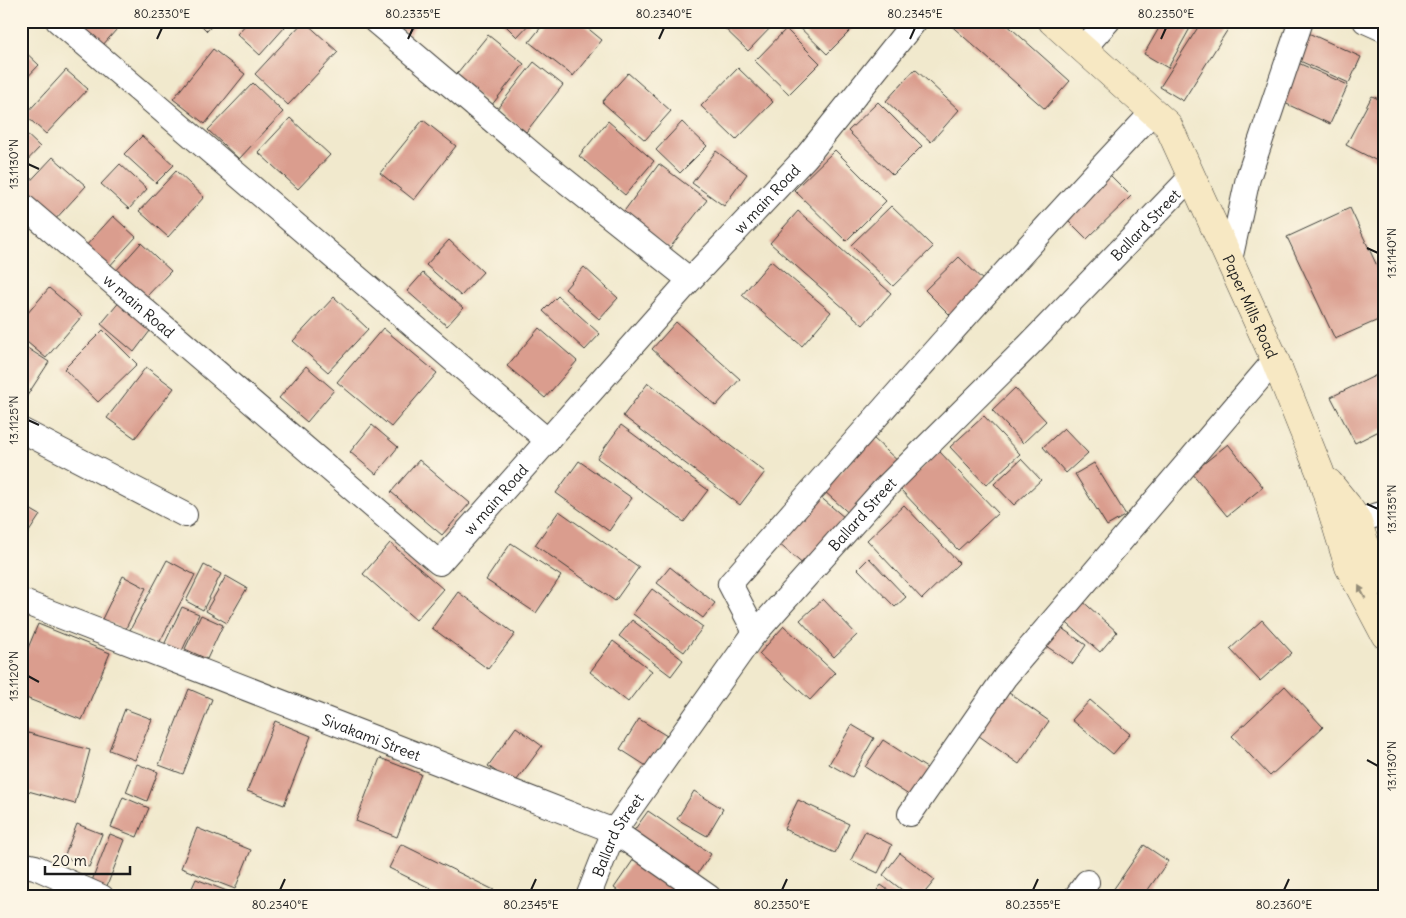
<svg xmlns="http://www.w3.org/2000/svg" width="1406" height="918" font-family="Delius,sans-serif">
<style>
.building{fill:#da9d8e}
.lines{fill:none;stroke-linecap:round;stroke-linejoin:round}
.street-casing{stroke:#3c3b37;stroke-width:26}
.secondary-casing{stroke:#3c3b37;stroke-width:29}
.street{stroke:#fff;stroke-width:24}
.secondary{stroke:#f7e8c3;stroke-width:28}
.oneway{fill:#948c78}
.ticks{fill:none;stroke:#1c1c1c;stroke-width:2}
.labels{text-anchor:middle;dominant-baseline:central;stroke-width:4;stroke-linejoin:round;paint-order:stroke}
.street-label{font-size:15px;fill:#1c1c1c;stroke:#fcf5e5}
.neatline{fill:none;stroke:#1c1c1c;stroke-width:2}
.ticks-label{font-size:12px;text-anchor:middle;fill:#1c1c1c}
</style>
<rect width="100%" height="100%" fill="#fcf5e5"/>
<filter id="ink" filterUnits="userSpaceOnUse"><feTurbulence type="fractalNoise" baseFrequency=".02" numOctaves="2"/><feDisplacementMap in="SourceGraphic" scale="10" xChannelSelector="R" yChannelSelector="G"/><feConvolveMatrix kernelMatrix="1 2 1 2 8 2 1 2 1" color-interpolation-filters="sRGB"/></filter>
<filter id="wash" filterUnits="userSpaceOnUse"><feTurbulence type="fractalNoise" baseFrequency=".0096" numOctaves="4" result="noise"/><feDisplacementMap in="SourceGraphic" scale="20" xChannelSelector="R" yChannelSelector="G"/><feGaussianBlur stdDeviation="1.12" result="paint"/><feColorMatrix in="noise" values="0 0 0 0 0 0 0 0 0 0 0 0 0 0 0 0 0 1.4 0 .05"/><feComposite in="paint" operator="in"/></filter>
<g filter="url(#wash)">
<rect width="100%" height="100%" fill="#f1e9cd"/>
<g id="blocks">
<!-- building -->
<g class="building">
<polygon points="86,21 124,21 102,46 81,27"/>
<polygon points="197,21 216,21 207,31"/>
<polygon points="249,21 278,21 285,27 260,55 237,34"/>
<polygon points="304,21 338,52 288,105 255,74"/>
<polygon points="392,21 419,21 409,35"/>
<polygon points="501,21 532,21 517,37"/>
<polygon points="546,21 579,21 602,40 573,76 529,42"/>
<polygon points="717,21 777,21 748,51"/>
<polygon points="793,21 860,21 827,54"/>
<polygon points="946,21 1003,21 1070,81 1045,109"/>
<polygon points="1163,21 1194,21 1168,68 1144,54"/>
<polygon points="1202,21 1233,21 1183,101 1160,87"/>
<polygon points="786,29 820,63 789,94 755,61"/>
<polygon points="1304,31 1361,57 1349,83 1291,57"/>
<polygon points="488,35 524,64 491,106 454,77"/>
<polygon points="21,48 39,65 21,84"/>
<polygon points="213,49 245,74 205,124 173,99"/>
<polygon points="534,62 563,85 526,132 497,109"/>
<polygon points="1296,62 1348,85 1330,124 1278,100"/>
<polygon points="738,68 773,102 736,140 701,106"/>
<polygon points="915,69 959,110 931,142 886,101"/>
<polygon points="66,70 88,89 46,134 25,115"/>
<polygon points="628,73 671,111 645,140 602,102"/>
<polygon points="253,83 283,112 239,159 208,130"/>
<polygon points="1372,96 1385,102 1385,165 1346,145"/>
<polygon points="878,102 922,146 893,175 848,131"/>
<polygon points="290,118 330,155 298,189 258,152"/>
<polygon points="423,120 456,146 414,200 380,173"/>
<polygon points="608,121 654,161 625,195 579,156"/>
<polygon points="682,122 707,146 680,173 656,150"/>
<polygon points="21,129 40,147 21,167"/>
<polygon points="142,136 174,165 156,183 124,154"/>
<polygon points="835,150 886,201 846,241 794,190"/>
<polygon points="716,151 747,174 724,206 692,183"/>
<polygon points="53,157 86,186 52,223 21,194 21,191"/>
<polygon points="120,164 147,189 129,209 101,184"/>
<polygon points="659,164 707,200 669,249 622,214"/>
<polygon points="176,171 204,197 168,237 139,211"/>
<polygon points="1106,171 1131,196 1087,239 1062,214"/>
<polygon points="891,206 933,247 893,286 851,245"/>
<polygon points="1350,208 1385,283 1385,317 1335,339 1287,237"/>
<polygon points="798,211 891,293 863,325 770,243"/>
<polygon points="113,216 136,237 107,269 84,248"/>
<polygon points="449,240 483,272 461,296 426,265"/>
<polygon points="141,243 171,271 144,299 115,272"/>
<polygon points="959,257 989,286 955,320 925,290"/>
<polygon points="771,261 831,312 802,346 742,295"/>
<polygon points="584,267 618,298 599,319 565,289"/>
<polygon points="423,273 463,308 447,326 407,291"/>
<polygon points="49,288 82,316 46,358 21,337 21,321"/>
<polygon points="558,296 600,334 585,350 543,311"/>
<polygon points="334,297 368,329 328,372 293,341"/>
<polygon points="121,300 153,327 134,352 101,324"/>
<polygon points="676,322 740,379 716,406 652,349"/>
<polygon points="383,328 437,373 391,427 337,382"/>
<polygon points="539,328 577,361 545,398 507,366"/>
<polygon points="103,330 137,364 98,402 64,369"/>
<polygon points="21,344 49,362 21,405"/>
<polygon points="306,366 334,390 307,422 279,398"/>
<polygon points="146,367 174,388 135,438 107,418"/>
<polygon points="1385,371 1385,428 1355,443 1331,397"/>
<polygon points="648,383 765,472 740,505 623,416"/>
<polygon points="1015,388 1046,421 1023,443 992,410"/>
<polygon points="984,416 1020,454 986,485 950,447"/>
<polygon points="372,425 398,447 376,474 350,452"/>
<polygon points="621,425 708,490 684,522 597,458"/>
<polygon points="1064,428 1088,453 1066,473 1043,447"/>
<polygon points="872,437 901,464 853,517 824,491"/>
<polygon points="1228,444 1263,487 1227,516 1192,473"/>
<polygon points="939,451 998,513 958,550 900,489"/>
<polygon points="1021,459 1041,480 1014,505 994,484"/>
<polygon points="419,460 470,503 442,535 391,492"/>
<polygon points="579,461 632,498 609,531 556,493"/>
<polygon points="1094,463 1126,515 1107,526 1075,474"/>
<polygon points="818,495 845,518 805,566 778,543"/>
<polygon points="21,504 40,515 21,544"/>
<polygon points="904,505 959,563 922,599 867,540"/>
<polygon points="559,511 639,567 615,601 535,545"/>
<polygon points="390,543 443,589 416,620 363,574"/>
<polygon points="511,543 561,576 536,613 486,580"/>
<polygon points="869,558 906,597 895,607 858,569"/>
<polygon points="167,560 195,575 158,645 130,630"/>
<polygon points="204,565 221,574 203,610 186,601"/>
<polygon points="670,567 715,603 703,618 657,583"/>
<polygon points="123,576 146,588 125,630 102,619"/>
<polygon points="226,576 247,588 227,623 206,611"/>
<polygon points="652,589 703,627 684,652 633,614"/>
<polygon points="458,592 515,634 488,669 432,628"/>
<polygon points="1079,598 1117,632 1100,652 1061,618"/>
<polygon points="823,599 857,635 834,657 800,620"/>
<polygon points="182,607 199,614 181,653 164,645"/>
<polygon points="201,615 223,625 207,659 185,649"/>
<polygon points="632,620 683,660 671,676 619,636"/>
<polygon points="1262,620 1292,653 1260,681 1230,649"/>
<polygon points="38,624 110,653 82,720 21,696 21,665"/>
<polygon points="1057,625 1086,645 1073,664 1043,644"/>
<polygon points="784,626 835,673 810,700 759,654"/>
<polygon points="613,641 652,671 628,702 590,672"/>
<polygon points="1285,686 1323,727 1270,776 1232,736"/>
<polygon points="1002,688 1049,721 1019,764 972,731"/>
<polygon points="189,689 212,699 183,774 159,765"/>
<polygon points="1090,700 1130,734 1113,754 1072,720"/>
<polygon points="125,709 152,719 135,760 109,750"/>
<polygon points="639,719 667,736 648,767 620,749"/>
<polygon points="275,721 311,736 284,805 247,791"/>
<polygon points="852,725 874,738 852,777 829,764"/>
<polygon points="516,727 542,746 514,784 488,766"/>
<polygon points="21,731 90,750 75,804 21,789"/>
<polygon points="883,740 933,772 915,799 865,767"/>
<polygon points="380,758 421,774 397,837 356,821"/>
<polygon points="137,764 158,772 147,801 126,792"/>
<polygon points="694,791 723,809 707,836 677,819"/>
<polygon points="123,797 149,808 137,837 111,827"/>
<polygon points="798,800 849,824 835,853 784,829"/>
<polygon points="648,811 711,854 694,879 630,836"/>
<polygon points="77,824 102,834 89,867 64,857"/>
<polygon points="197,828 251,850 235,889 181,868"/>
<polygon points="865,831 892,845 878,873 851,860"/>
<polygon points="110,834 125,840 105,891 90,886"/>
<polygon points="401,844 508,897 448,897 389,868"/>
<polygon points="1144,845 1168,861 1143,897 1123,897 1113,890"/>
<polygon points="638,853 700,897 627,897 614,888"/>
<polygon points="900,853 935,880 921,897 911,897 883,875"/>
<polygon points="196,879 237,895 236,897 188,897"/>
<polygon points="881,885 898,897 872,897"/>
</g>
</g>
</g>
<g filter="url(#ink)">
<use href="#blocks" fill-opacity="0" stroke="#3c3b37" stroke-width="1"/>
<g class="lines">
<!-- street casing -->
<g class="street-casing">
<g id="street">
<polyline points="58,21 548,441"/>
<polyline points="375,21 538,159 690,280"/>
<polyline points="1365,21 1385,30"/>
<polyline points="1083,49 1108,21"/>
<path id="s1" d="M21 204 439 563 690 280 806 157 915 21"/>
<polyline points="1230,260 1248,178 1301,21"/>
<polyline points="21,430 185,515"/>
<polyline points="1340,525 1385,513"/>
<path id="s2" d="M21 601 614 831 709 897"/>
<path d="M755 632 730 584C869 425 1008 265 1154 111"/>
<polyline points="910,814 1005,677 1275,360"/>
<polyline points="21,864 35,867 102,897"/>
<path id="s3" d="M588 897 614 831 751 638 885 488 1029 345 1192 176"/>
<polyline points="1076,897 1087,882"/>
</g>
</g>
<!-- secondary casing -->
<g class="secondary-casing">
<g id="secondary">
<path id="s4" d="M1052 21 1168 125 1275 360 1320 472 1349 567 1385 635"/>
<polyline points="1329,483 1347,505 1357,520 1369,556 1385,582"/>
</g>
</g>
<!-- street -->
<use href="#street" class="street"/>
<!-- secondary -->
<use href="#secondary" class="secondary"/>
</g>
<!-- one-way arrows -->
<defs><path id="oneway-solid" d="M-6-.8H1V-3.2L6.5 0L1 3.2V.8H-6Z" transform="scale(1.25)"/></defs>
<use class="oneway" href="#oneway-solid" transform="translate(1362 592) rotate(-118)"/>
</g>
<!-- ticks -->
<path class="ticks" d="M157 39 162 28M408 39 413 28M659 39 664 28M910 39 915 28M1161 39 1166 28M28 164 39 169M1367 248 1378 253M28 420 39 425M1367 504 1378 509M28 676 39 682M1367 760 1378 766M280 890 285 879M531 890 536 879M782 890 787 879M1033 890 1038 879M1284 890 1289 879"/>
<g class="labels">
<!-- street labels -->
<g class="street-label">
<text stroke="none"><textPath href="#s1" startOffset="1041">w main Road</textPath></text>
<text stroke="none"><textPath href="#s3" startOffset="879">Ballard Street</textPath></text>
<text stroke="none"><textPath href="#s1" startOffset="156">w main Road</textPath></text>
<text stroke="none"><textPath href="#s4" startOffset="355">Paper Mills Road</textPath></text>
<text stroke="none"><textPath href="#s1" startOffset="636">w main Road</textPath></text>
<text stroke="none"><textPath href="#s3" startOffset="474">Ballard Street</textPath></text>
<text stroke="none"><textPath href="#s2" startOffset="376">Sivakami Street</textPath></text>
<text stroke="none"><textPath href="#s3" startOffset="69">Ballard Street</textPath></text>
</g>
</g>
<!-- margin -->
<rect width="1406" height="918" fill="none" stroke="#fcf5e5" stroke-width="55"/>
<!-- scale -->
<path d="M45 866v8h85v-8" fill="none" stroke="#1c1c1c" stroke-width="2.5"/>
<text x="52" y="866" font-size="15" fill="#1c1c1c" stroke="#fcf5e5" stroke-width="4" paint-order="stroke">20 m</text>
<rect x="28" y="28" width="1350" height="862" class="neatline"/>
<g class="ticks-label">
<text x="162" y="18">80.2330°E</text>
<text x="413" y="18">80.2335°E</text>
<text x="664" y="18">80.2340°E</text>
<text x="915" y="18">80.2345°E</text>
<text x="1166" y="18">80.2350°E</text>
<text transform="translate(14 164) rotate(-90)" y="4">13.1130°N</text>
<text transform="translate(1392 253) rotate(-90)" y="4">13.1140°N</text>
<text transform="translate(14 420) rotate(-90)" y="4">13.1125°N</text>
<text transform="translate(1392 509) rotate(-90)" y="4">13.1135°N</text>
<text transform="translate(14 676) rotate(-90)" y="4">13.1120°N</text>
<text transform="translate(1392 766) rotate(-90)" y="4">13.1130°N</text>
<text x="280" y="909">80.2340°E</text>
<text x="531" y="909">80.2345°E</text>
<text x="782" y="909">80.2350°E</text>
<text x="1033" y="909">80.2355°E</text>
<text x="1284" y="909">80.2360°E</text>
</g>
</svg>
